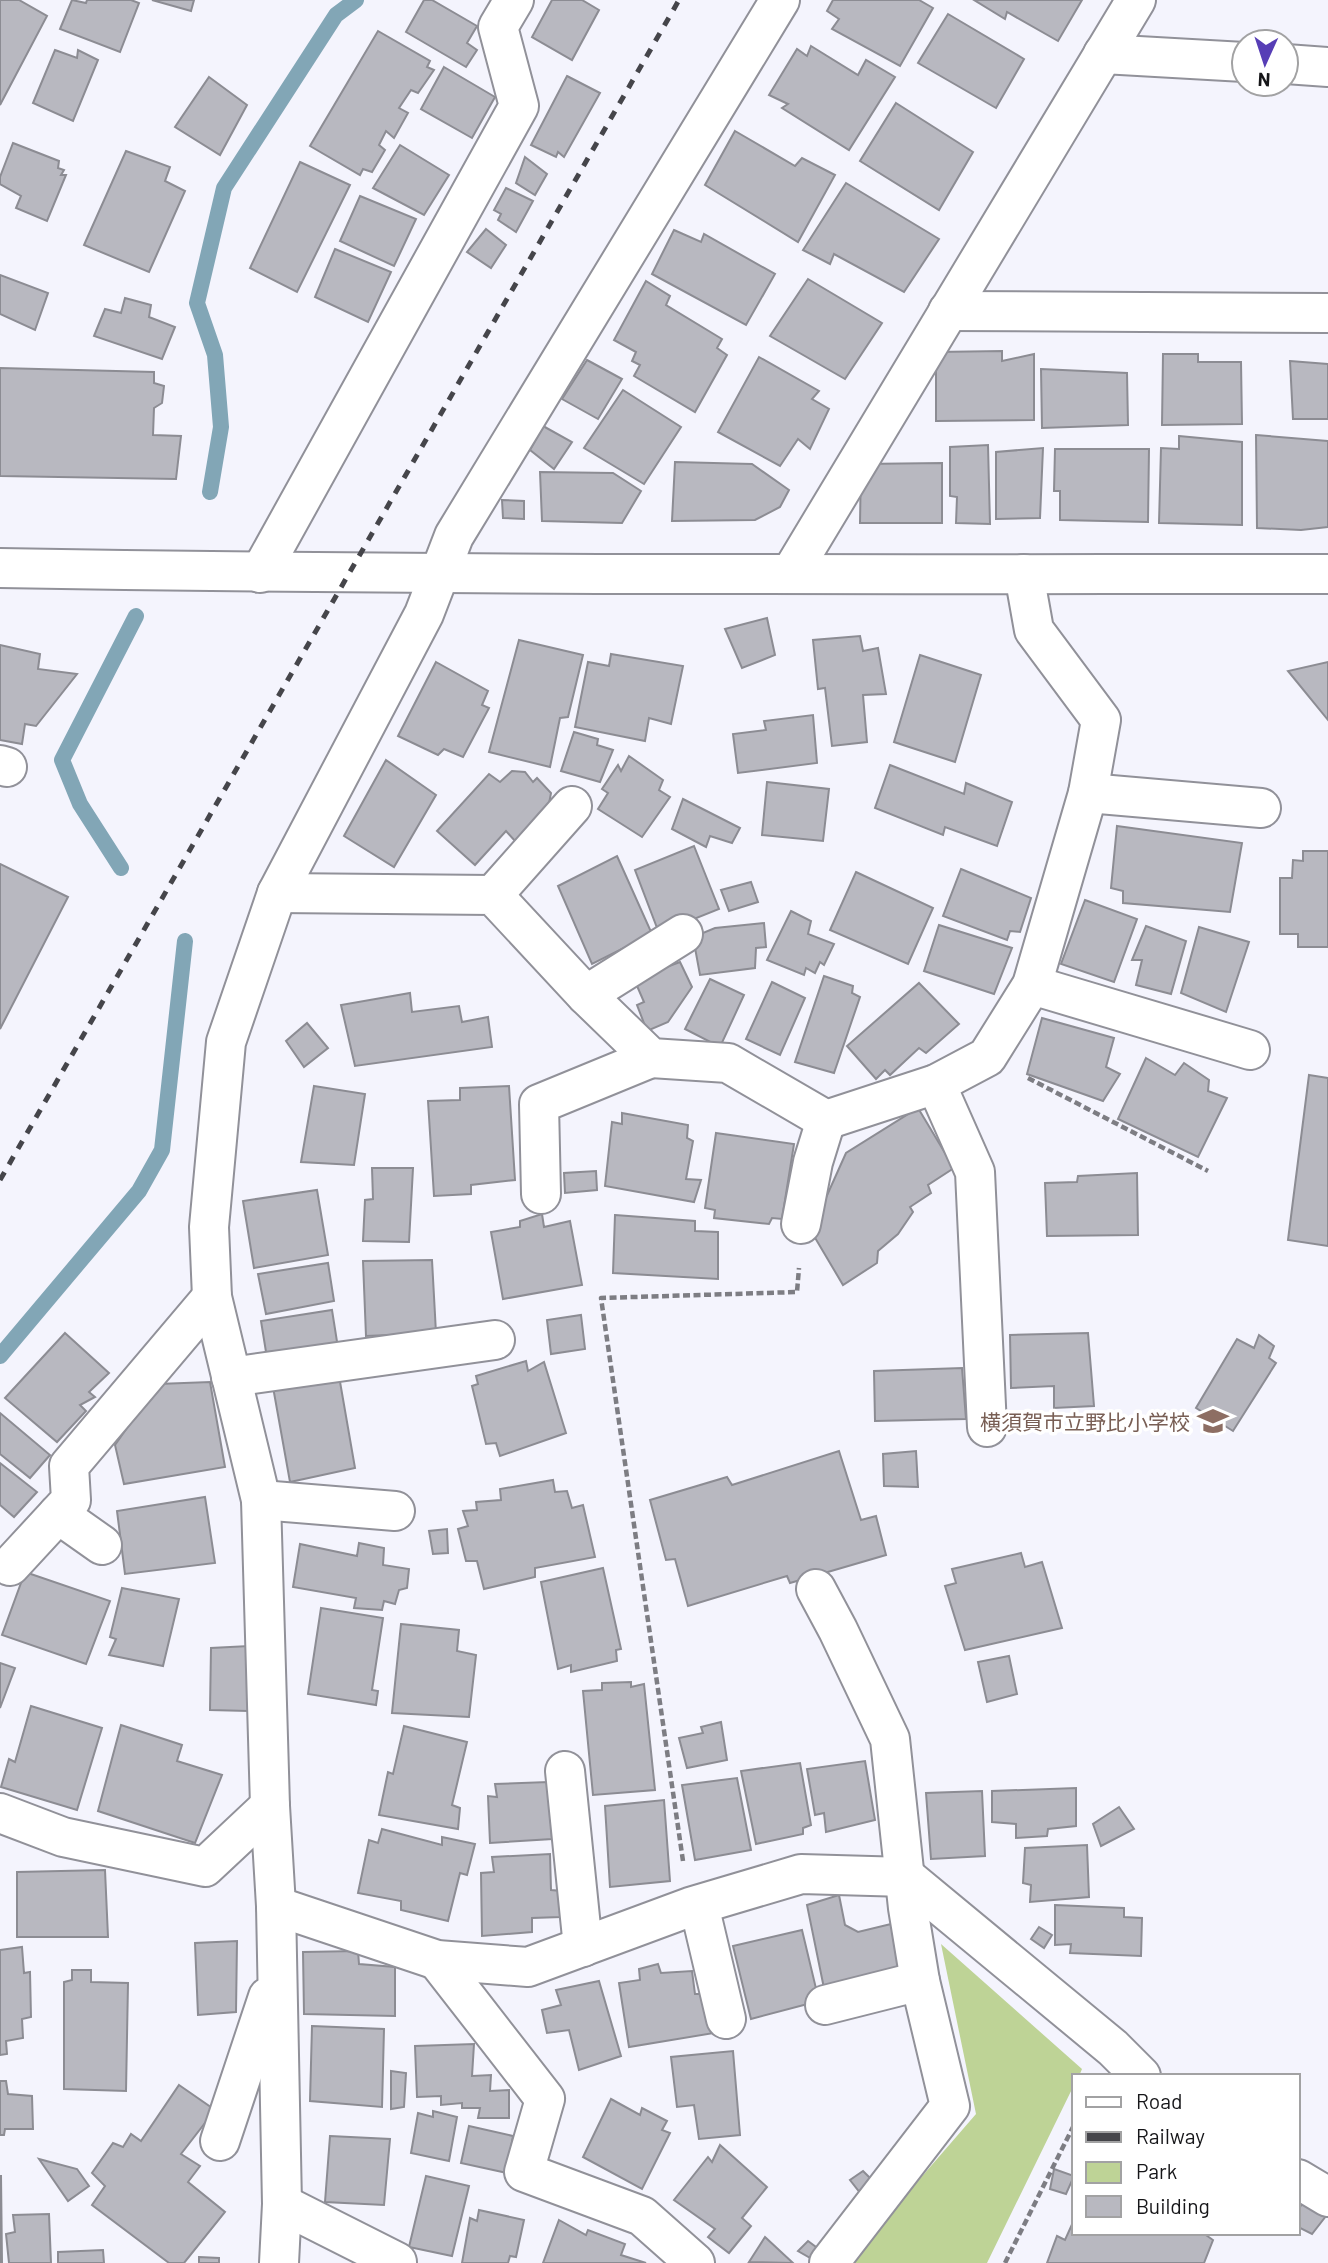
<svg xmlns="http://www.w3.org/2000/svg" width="1328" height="2263" font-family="Barlow,'Noto Sans JP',sans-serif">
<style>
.green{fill:#bed396}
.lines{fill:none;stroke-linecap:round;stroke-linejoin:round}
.stream{stroke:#82a6b6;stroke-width:16}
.building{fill:#b8b8c0;stroke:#8c8c93;stroke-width:2}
.minor-casing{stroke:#919199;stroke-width:42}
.path{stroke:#7d7d83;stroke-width:4.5;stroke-dasharray:7 3.5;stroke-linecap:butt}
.minor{stroke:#fff;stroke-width:38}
.rail{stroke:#45454a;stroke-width:5;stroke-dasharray:9 9;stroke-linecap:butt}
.labels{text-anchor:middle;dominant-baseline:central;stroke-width:7;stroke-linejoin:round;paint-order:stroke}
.education-label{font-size:21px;fill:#785e54;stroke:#fff;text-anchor:end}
</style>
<rect width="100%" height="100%" fill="#f4f4fd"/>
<!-- green -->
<polygon class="green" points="941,1944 1082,2069 1079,2076 1074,2076 1074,2085 987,2263 847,2263 976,2114"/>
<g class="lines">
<!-- stream -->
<g class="stream">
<polyline points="210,492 221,427 215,355 197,303 224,188 336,15 356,0"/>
<polyline points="121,868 80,804 62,760 136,616"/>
<polyline points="0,1356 139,1191 162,1150 185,941"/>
</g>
</g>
<!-- building -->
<g class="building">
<polygon points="0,0 19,0 47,16 0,105"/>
<polygon points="72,0 86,3 87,0 131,0 139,3 120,52 60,29"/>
<polygon points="152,0 194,0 191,11"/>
<polygon points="424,0 432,0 477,26 467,43 477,50 466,67 406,32"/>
<polygon points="552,0 582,0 599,10 572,60 532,37"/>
<polygon points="833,0 919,0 933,8 900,66 832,29 839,19 827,11"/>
<polygon points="974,0 1082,0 1058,41 1007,12 1005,19"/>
<polygon points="948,14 1024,59 996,108 918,63"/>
<polygon points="378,31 430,61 427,67 434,70 418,93 411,90 399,108 408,113 394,138 386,131 379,145 385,150 372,172 363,169 360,175 310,146"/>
<polygon points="811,46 858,75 866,60 895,77 849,150 782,108 788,104 769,95 797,49 807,56"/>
<polygon points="55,50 77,58 78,50 98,60 73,121 33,103"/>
<polygon points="444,67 495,97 472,138 421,109"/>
<polygon points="567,76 600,93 564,157 558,152 556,157 531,145"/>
<polygon points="209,77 247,105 220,155 175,127"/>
<polygon points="896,103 973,152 939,210 860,161"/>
<polygon points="735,131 795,166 802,158 835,175 798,242 705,185"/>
<polygon points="13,143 59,161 58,168 64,170 61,175 66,175 47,221 16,208 21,196 0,184 0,177"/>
<polygon points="400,145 449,175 424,215 373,188"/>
<polygon points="126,151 170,167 165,181 185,191 149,272 84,245"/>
<polygon points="525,157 547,174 535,195 516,183"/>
<polygon points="300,162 350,185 297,292 250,268"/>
<polygon points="846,183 939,239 904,292 834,254 830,264 803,250"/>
<polygon points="506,188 533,201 516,232 498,220 501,214 494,210"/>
<polygon points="360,196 416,219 394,266 340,241"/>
<polygon points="486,229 506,245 491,268 467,252"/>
<polygon points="674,230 701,242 704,234 775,274 746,325 652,274"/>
<polygon points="335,249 391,272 368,322 315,297"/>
<polygon points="0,275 48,293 35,330 0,314"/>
<polygon points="808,279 882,323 845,379 770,336"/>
<polygon points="646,281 670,296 666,305 722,339 717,348 727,355 695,412 634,376 640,365 632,361 636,352 614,340"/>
<polygon points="125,298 151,305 149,317 175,327 162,359 94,336 105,309 121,313"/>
<polygon points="1002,351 1002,361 1034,354 1034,420 936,421 936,352"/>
<polygon points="1163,354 1198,354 1198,362 1241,362 1242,424 1162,425"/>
<polygon points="759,357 819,391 812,399 829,409 810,449 798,439 780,466 718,432"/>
<polygon points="587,360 622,379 598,419 562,399"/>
<polygon points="1290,361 1328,364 1328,419 1293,419"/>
<polygon points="0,368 154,372 154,383 164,386 162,403 154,408 153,435 181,436 176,479 0,476"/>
<polygon points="1041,369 1127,373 1128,425 1042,428"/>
<polygon points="623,390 681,427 644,484 584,448"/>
<polygon points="543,426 572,442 554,469 530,450"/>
<polygon points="1256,435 1328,441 1328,527 1301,530 1257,528"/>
<polygon points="1179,436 1242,442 1242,525 1159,523 1161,448 1179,449"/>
<polygon points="988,445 990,524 956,523 957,497 950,496 950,447"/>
<polygon points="1043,448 1040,518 996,519 996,452"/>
<polygon points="1055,449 1149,449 1148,522 1060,520 1060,491 1054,491"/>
<polygon points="675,462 752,464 789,490 780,507 755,520 672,521"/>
<polygon points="942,463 942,523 860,523 861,464"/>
<polygon points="540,472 613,473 641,491 622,523 542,521"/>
<polygon points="502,500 524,501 524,519 503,518"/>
<polygon points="767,618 775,655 742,668 725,629"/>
<polygon points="860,636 863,651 878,648 886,694 863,695 867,742 832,746 825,688 818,689 813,640"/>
<polygon points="519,640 583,655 568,717 560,718 550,767 489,752"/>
<polygon points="0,645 40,654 38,669 77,674 36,726 25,724 22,744 0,740"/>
<polygon points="611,654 683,666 671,724 649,718 645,741 575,727 588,662 609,666"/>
<polygon points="920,655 981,675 955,762 894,742"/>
<polygon points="436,662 488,691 482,705 489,708 463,757 444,749 438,755 398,736"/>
<polygon points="1328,662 1328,720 1288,671"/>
<polygon points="813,715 817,763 738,773 733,734 766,730 764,721"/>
<polygon points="574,732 598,739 597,745 613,750 600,782 561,771"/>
<polygon points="629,756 663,780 659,790 670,797 642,837 598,809 608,793 602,789 618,765 621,771"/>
<polygon points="386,760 436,795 394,867 344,836"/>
<polygon points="890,765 964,794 966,783 1012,802 997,846 945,827 943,835 875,808"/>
<polygon points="512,771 525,772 533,782 537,778 551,793 548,809 516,842 506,831 475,865 437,831 489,774 500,782"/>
<polygon points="767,782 829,789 823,841 762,835"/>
<polygon points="683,799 740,828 732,843 710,836 706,847 672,829"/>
<polygon points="1117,826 1242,843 1230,912 1123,903 1123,891 1111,888"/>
<polygon points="694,846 719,909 659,933 635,870"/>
<polygon points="1303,851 1328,851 1328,947 1298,947 1298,934 1280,934 1280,878 1292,878 1293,860 1303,861"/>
<polygon points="617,856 652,934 592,964 558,886"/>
<polygon points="0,864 68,897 0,1029"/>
<polygon points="961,869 1031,898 1020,932 1010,931 1007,940 943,916"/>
<polygon points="856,872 933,908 908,964 830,930"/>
<polygon points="751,882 758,902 729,911 721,890"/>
<polygon points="1085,900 1137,919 1114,982 1061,964"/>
<polygon points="791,911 811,921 808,934 834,944 824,965 820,962 815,973 806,968 804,975 767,960"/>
<polygon points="764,923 766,947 756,948 755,968 700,975 693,937 715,928"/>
<polygon points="939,925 1012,948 994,994 924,971"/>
<polygon points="1146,926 1186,941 1171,994 1136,985 1142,960 1132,960"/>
<polygon points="1199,927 1249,942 1226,1012 1181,993"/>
<polygon points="680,962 692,987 668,1022 647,1031 637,1005 644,1002 634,979"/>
<polygon points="824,976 853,986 852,993 860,997 834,1073 795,1062"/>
<polygon points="710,979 744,995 720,1047 685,1029"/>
<polygon points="772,982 805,998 780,1055 746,1039"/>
<polygon points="919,983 959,1024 926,1053 919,1048 890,1075 885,1070 876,1079 847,1046"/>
<polygon points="410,993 412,1012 459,1006 462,1022 488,1017 492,1047 355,1066 341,1005"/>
<polygon points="1042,1018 1114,1038 1106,1067 1120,1074 1103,1101 1027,1074"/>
<polygon points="307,1023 328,1048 304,1067 286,1041"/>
<polygon points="1146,1058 1175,1075 1184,1063 1209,1080 1208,1091 1227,1098 1198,1157 1118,1119"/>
<polygon points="1309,1075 1328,1078 1328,1246 1288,1240"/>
<polygon points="314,1086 365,1094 354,1165 301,1162"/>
<polygon points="509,1086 515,1180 471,1185 471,1194 434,1196 428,1101 460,1100 460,1088"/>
<polygon points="918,1108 954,1168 928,1185 931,1193 910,1207 913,1212 898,1234 878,1251 877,1263 843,1285 811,1231 846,1153"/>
<polygon points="622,1113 688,1125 687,1138 693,1141 686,1179 701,1180 694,1202 605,1186 612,1122 622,1124"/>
<polygon points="716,1133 794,1144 782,1219 772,1218 769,1224 714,1218 715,1210 705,1208"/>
<polygon points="372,1168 413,1168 409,1242 363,1241 365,1200 373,1199"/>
<polygon points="596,1171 597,1190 565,1193 564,1173"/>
<polygon points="1137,1173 1138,1235 1047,1236 1045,1183 1077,1182 1078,1176"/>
<polygon points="317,1190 328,1255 254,1268 243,1201"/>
<polygon points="542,1214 544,1227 570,1221 582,1285 503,1299 491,1232 520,1227 520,1221"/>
<polygon points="615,1215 695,1221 695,1231 718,1232 718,1279 613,1273"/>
<polygon points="432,1260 436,1333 366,1336 363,1261"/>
<polygon points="328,1263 334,1301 266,1314 258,1274"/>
<polygon points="332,1310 338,1348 267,1358 261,1321"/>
<polygon points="581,1315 585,1349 551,1354 547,1320"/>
<polygon points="65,1333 109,1373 89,1392 95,1397 80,1405 86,1411 57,1442 5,1398"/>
<polygon points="1088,1333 1094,1406 1054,1408 1054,1386 1011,1388 1010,1335"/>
<polygon points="1259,1335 1274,1346 1269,1358 1276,1363 1233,1431 1196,1408 1237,1339 1254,1348"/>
<polygon points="526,1361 528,1371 544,1362 566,1433 500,1456 496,1443 486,1444 472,1386 478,1384 476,1376"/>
<polygon points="962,1368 966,1419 875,1421 874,1371"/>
<polygon points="339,1376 355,1468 290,1482 273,1387"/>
<polygon points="210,1382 225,1467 124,1484 115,1445 158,1384"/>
<polygon points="0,1413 50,1455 30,1478 0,1454"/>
<polygon points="839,1451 861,1520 876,1516 886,1555 790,1583 787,1576 688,1606 675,1559 666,1560 650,1500 727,1477 732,1485"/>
<polygon points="916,1451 918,1487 884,1486 883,1454"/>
<polygon points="0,1463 37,1492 14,1517 0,1505"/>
<polygon points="553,1480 555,1492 567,1491 572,1508 583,1505 595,1557 535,1568 535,1577 484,1589 477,1561 466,1561 458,1529 468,1526 463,1511 477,1510 476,1502 501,1500 500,1489"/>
<polygon points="205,1497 215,1563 125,1574 117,1511"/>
<polygon points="447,1529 448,1553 433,1554 429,1531"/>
<polygon points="359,1543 384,1548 383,1565 409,1569 407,1588 399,1590 395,1604 384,1601 382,1610 354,1608 356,1598 293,1587 300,1544 357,1556"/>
<polygon points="1021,1553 1025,1567 1042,1562 1062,1628 965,1650 945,1586 956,1583 952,1569"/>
<polygon points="603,1568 621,1649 616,1650 617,1661 571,1672 571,1665 558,1669 541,1582"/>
<polygon points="25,1572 110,1601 86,1664 2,1635"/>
<polygon points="122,1588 179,1599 163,1666 109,1655 116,1639 110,1637"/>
<polygon points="321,1608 383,1618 372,1690 378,1691 376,1705 308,1694"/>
<polygon points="401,1624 459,1630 457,1651 476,1655 469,1717 392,1713"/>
<polygon points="249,1646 248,1711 210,1710 211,1648"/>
<polygon points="1009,1656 1017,1694 987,1702 978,1662"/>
<polygon points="0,1663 15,1668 0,1708"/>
<polygon points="631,1682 631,1687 644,1684 655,1790 593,1795 583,1691 602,1690 602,1683"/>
<polygon points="31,1706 102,1728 77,1810 1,1787 9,1759 15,1762"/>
<polygon points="721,1722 727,1760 687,1768 679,1738 703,1733 701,1727"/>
<polygon points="121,1725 182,1745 177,1761 222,1775 195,1843 98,1811"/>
<polygon points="404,1726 467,1742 452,1805 460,1808 458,1829 379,1815 388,1772 393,1774"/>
<polygon points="865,1761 875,1820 826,1832 824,1813 815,1815 807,1769"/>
<polygon points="800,1763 811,1825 803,1828 803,1834 756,1844 741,1771"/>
<polygon points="737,1778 751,1850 695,1860 682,1785"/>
<polygon points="548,1782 552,1839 490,1843 488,1796 497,1797 495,1784"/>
<polygon points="1076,1788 1076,1826 1048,1829 1047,1836 1016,1838 1016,1824 992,1822 992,1791"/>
<polygon points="982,1791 985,1856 931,1859 926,1793"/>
<polygon points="664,1800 670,1881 610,1887 605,1806"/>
<polygon points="1119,1807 1134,1829 1101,1846 1093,1824"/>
<polygon points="382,1829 442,1845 442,1837 475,1844 467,1875 460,1873 448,1921 401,1910 401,1901 358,1893 369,1840 378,1843"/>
<polygon points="1087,1845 1089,1897 1030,1902 1031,1885 1023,1883 1025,1848"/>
<polygon points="550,1854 551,1890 562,1891 561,1917 532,1918 532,1932 482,1936 481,1873 494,1872 492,1857"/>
<polygon points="105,1870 108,1937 17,1937 17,1872"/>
<polygon points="839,1895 845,1925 858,1932 891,1924 901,1981 826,1998 807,1905"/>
<polygon points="1055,1905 1124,1908 1124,1917 1142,1918 1141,1956 1070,1953 1071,1944 1055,1945"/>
<polygon points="1039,1927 1052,1935 1044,1948 1031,1939"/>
<polygon points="802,1930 819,2001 751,2019 733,1946"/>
<polygon points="237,1941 236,2012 198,2015 195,1943"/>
<polygon points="22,1947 24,1973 30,1972 31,2017 22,2019 23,2038 6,2041 7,2054 0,2055 0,1950"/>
<polygon points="358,1951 359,1964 395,1967 395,2016 304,2014 303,1952"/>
<polygon points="658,1964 661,1973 692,1971 695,1994 708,1994 714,2033 629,2047 619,1983 640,1980 639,1969"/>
<polygon points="72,1970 91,1970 91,1982 128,1983 126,2091 64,2089 64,1982 72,1980"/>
<polygon points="599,1981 621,2056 579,2070 569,2030 547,2033 542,2010 561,2005 556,1990"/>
<polygon points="312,2026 384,2029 382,2107 310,2101"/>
<polygon points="474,2044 472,2076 491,2075 490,2091 509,2090 509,2118 478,2118 480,2108 462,2108 462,2103 441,2105 441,2096 417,2097 415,2046"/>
<polygon points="733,2051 740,2135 699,2139 694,2105 677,2107 671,2057"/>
<polygon points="391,2071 406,2073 404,2107 391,2109"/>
<polygon points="0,2081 6,2081 8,2094 32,2096 33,2129 5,2129 4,2135 0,2135"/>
<polygon points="179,2085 215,2110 181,2154 200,2166 188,2182 225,2212 184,2263 169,2263 92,2205 105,2186 92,2173 113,2143 123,2147 131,2134 141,2141"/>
<polygon points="611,2099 640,2115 642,2108 667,2121 662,2130 670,2133 642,2189 583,2157"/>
<polygon points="433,2111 457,2117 449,2161 411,2153 418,2113 433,2117"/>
<polygon points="469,2126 513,2136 507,2173 461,2163"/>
<polygon points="330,2136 390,2139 384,2205 325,2202"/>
<polygon points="720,2145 767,2187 742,2218 751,2226 729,2253 708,2237 715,2229 674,2200 708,2157 712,2162"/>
<polygon points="39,2159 77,2169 89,2186 68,2201"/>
<polygon points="1054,2169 1074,2176 1066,2194 1050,2189"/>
<polygon points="863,2171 875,2183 861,2194 850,2180"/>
<polygon points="1,2175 2,2263 0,2263"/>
<polygon points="426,2176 469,2186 452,2256 409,2247"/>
<polygon points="1304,2201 1326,2216 1312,2234 1298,2227 1298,2210"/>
<polygon points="479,2210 524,2220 516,2257 510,2256 508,2263 462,2263 470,2218 477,2221"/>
<polygon points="49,2214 51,2263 9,2263 6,2234 15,2232 13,2215"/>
<polygon points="559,2220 586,2235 588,2230 625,2244 621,2255 646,2263 543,2263"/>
<polygon points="1074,2220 1074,2233 1203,2233 1213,2240 1204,2263 1047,2263 1057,2236 1065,2240"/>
<polygon points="765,2237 793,2263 749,2262"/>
<polygon points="808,2241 820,2250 812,2259 798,2251"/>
<polygon points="103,2250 104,2263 58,2263 58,2252"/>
<polygon points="199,2257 219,2258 219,2263 199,2263"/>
</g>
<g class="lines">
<!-- minor casing -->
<g class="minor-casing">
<g id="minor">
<polyline points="1103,54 1244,62"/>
<polyline points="1286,64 1328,67"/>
<polyline points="948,311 1328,313"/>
<path d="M0 568C443 576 885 574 1328 574"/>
<polyline points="260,573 519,106 498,27 514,0"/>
<polyline points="791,573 1136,0"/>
<polyline points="0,765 7,767"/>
<polyline points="1088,793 1261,808"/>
<polyline points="277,893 493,895 586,995 651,1058 728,1063 826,1120 936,1084 987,1057 1032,985 1088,793 1101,720 1034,630 1024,574"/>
<polyline points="493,895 572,806"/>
<polyline points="1032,985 1250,1050"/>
<polyline points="586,995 683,934"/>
<polyline points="936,1084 975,1172 987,1427"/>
<polyline points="541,1194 539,1104 651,1058"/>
<polyline points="801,1224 813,1162 826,1120"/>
<polyline points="231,1377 495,1340"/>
<polyline points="261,1500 395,1511"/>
<polyline points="58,1514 102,1545"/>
<polyline points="10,1566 71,1500 69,1466 212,1297"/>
<polyline points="816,1589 838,1630 890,1739 908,1908 920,1981 950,2106 829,2263"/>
<polyline points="565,1771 583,1947"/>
<polyline points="0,1813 63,1837 205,1867 270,1806"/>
<polyline points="699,1905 726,2019"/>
<polyline points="276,1906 437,1960 528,1967 690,1907 801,1874 906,1877 1113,2048 1141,2076"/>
<polyline points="437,1960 545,2099 524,2172 642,2216 695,2263"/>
<polyline points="825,2005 920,1981"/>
<polyline points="220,2141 268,1997"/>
<polyline points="1298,2179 1328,2197"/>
<polyline points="282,2204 397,2262"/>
<polyline points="279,2263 282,2204 276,1906 270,1806 261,1500 212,1297 209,1227 226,1042 277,893 424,614 454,536 780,0"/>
</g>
</g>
<!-- path -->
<g class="path">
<polyline points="1028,1078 1208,1171"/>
<polyline points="683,1861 601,1298 797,1292 799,1268"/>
<polyline points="1005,2263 1074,2125"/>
</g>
<!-- minor -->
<use href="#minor" class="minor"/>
<!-- rail -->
<polyline class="rail" points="0,1180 679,0"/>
</g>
<!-- icons -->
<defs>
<g id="school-bare" transform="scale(2.415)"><path d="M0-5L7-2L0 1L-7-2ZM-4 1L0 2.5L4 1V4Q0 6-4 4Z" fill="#8d6e63" stroke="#fff" stroke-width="2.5" paint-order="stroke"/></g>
</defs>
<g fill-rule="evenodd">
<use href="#school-bare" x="1213" y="1421"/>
</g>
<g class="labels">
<!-- education labels -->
<g class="education-label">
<text x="1190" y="1421">横須賀市立野比小学校</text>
</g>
</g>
<!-- legend -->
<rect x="1072" y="2074" width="228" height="161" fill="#ffffff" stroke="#a2a2a3" stroke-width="2"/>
<rect x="1086" y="2097" width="35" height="10" fill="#ffffff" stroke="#a2a2a3" stroke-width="2"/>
<text x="1136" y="2109" font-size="21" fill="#161619">Road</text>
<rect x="1086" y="2132" width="35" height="10" fill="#45454a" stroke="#a2a2a3" stroke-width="2"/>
<text x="1136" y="2144" font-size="21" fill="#161619">Railway</text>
<rect x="1086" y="2162" width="35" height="21" fill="#bed396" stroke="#a2a2a3" stroke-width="2"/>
<text x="1136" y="2179" font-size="21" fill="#161619">Park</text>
<rect x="1086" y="2196" width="35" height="21" fill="#b8b8c0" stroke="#a2a2a3" stroke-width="2"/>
<text x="1136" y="2214" font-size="21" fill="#161619">Building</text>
<!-- north arrow -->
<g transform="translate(1265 63) rotate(183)"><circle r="33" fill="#ffffff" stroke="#a2a2a3" stroke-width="2"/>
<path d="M0-5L12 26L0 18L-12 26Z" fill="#573eb6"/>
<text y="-10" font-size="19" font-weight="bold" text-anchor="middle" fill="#161619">N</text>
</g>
</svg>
